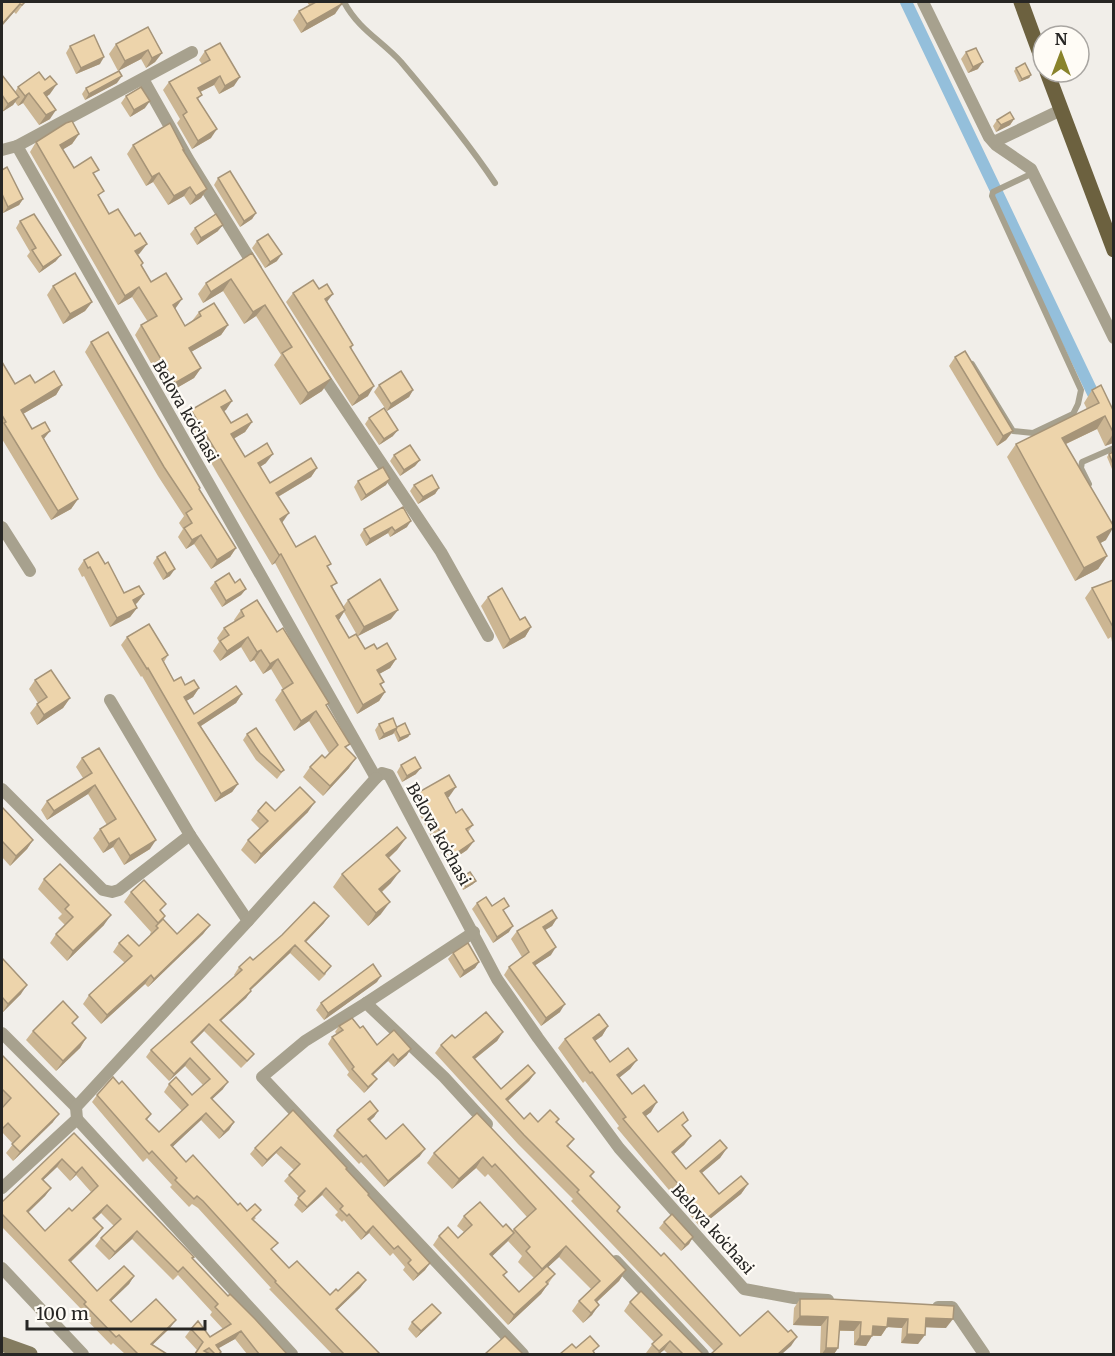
<svg xmlns="http://www.w3.org/2000/svg" width="1115" height="1356" font-family="Merriweather,serif">
<style>
.lines{fill:none;stroke-linecap:round;stroke-linejoin:round}
.canal{stroke:#94bfdb;stroke-width:12}
.lane{stroke:#a7a18e;stroke-width:6}
.street{stroke:#a7a18e;stroke-width:12}
.secondary{stroke:#847c60;stroke-width:15}
.primary{stroke:#6c613f;stroke-width:15}
.wall{fill:#ccb693;fill-rule:evenodd}
.shaded-wall{fill:#a69478}
.building{fill:#edd4ab;stroke:#a69478;stroke-width:1.5;fill-rule:evenodd}
.labels{text-anchor:middle;dominant-baseline:central;stroke-width:4.5;stroke-linejoin:round;paint-order:stroke}
.street-label{font-size:16px;fill:#272624;stroke:#fffcf6}
</style>
<rect width="100%" height="100%" fill="#f1eee9"/>
<g class="lines">
<!-- canal -->
<polyline class="canal" points="906,2 1098,404"/>
<!-- lane -->
<g class="lane">
<path d="M344 2C359 30 381 40 401 62 434 101 467 141 495 183"/>
<polyline points="972,364 1013,431 1033,433 1073,414 1078,404 1081,390 992,196 993,192 1033,173"/>
<polyline points="1089,484 1081,468 1082,462 1114,448"/>
</g>
<!-- street -->
<g class="street">
<polyline points="923,2 989,137 996,145 1031,169 1114,338"/>
<polyline points="143,79 188,159 256,269"/>
<polyline points="994,142 1061,110"/>
<polyline points="17,146 376,778 382,773 389,775 497,979 538,1038 619,1148 744,1289 794,1298 828,1300"/>
<polyline points="2,150 17,146 192,52"/>
<polyline points="319,370 441,552 488,636"/>
<polyline points="2,527 30,571"/>
<polyline points="110,700 190,835 248,921"/>
<polyline points="2,789 103,890 112,892 119,890 190,835"/>
<polyline points="366,1003 474,932"/>
<polyline points="2,1033 76,1107"/>
<polyline points="77,1119 292,1354"/>
<polyline points="487,1124 444,1077 366,1003 305,1041 262,1077 523,1354"/>
<polyline points="2,1188 77,1119 76,1107 248,921 376,778"/>
<polyline points="616,1261 703,1354"/>
<polyline points="2,1268 83,1354"/>
<polyline points="938,1307 952,1307 984,1354"/>
</g>
<!-- secondary -->
<polyline class="secondary" points="2,1344 30,1354"/>
<!-- primary -->
<g class="primary">
<polyline points="1021,2 1043,62"/>
<polyline points="1047,72 1114,250"/>
</g>
</g>
<!-- wall -->
<g class="wall">
<polygon points="2,2 25,2 16,14 14,12 2,26"/>
<polygon points="307,2 340,2 335,14 301,33 293,20 299,11 309,5"/>
<polygon points="116,44 162,53 155,62 146,68 141,59 118,71 109,54"/>
<polygon points="70,46 100,64 76,74 66,53"/>
<polygon points="205,51 234,86 219,94 214,85 200,92 198,101 211,138 192,149 177,123 180,119 163,90 169,82 202,64 199,60"/>
<polygon points="966,52 978,69 968,73 961,59"/>
<polygon points="1016,68 1031,75 1029,78 1019,82 1014,71"/>
<polygon points="2,75 15,92 18,87 50,94 47,96 50,119 39,125 23,103 18,106 15,102 13,105 2,112"/>
<polygon points="117,83 85,100 82,94 86,88"/>
<polygon points="126,96 145,108 130,117 121,103"/>
<polygon points="1014,119 1010,125 996,132 993,126 997,120"/>
<polygon points="79,134 72,144 63,149 74,168 95,176 99,198 109,214 140,253 138,255 141,266 151,282 182,299 175,308 185,326 192,321 199,312 228,325 221,335 191,352 201,368 194,378 168,393 135,335 141,325 148,322 132,297 118,305 30,152 36,142"/>
<polygon points="133,145 184,150 183,151 207,189 201,198 190,205 184,196 168,205 153,182 146,186 127,154"/>
<polygon points="2,170 23,199 19,205 3,213 2,209"/>
<polygon points="218,178 256,213 252,219 240,227 214,185"/>
<polygon points="20,221 56,261 39,273 27,256 30,252 16,228"/>
<polygon points="195,228 218,231 197,245 190,234"/>
<polygon points="257,241 277,261 265,268 252,248"/>
<polygon points="252,253 322,391 300,405 274,365 281,355 256,316 244,324 223,291 203,303 198,294 206,283"/>
<polygon points="53,286 92,302 85,311 63,324 47,295"/>
<polygon points="293,293 327,302 353,345 351,349 368,396 352,406 286,302"/>
<polygon points="91,342 199,490 236,548 230,557 211,569 194,544 186,549 178,537 183,529 179,523 184,516 158,476 85,352"/>
<polygon points="955,357 1013,431 1006,440 997,446 949,366"/>
<polygon points="2,362 15,384 35,383 62,385 56,395 23,414 32,429 44,439 78,499 71,509 51,520 2,439"/>
<polygon points="379,385 413,390 409,397 387,411 374,392"/>
<polygon points="1092,390 1113,410 1113,443 1105,446 1097,429 1066,444 1106,540 1100,543 1107,556 1098,569 1075,581 1007,457 1016,444 1087,409 1084,403"/>
<path d="M232 401 224 411 231 423 252 422 245 432 234 438 245 457 266 463 260 467 270 483 317 468 311 477 278 497 282 523 296 547 328 568 333 588 343 607 348 600 391 619 358 636 365 649H377L396 659 390 668 379 674 384 682 381 685 385 692 379 701 357 714 275 563 272 565 185 419 191 410ZM344 612 357 635 349 638 338 620Z"/>
<polygon points="369,418 393,436 379,445 365,424"/>
<polygon points="1113,452 1113,468 1112,469 1107,457 1109,454"/>
<polygon points="394,455 420,460 415,466 400,476 390,461"/>
<polygon points="358,481 386,485 361,501 354,487"/>
<polygon points="414,485 439,488 435,494 418,504 410,491"/>
<polygon points="403,507 407,527 390,537 388,533 366,546 360,535 364,529"/>
<polygon points="157,557 170,576 163,580 153,563"/>
<polygon points="84,560 105,564 124,593 144,594 137,603 135,605 137,608 130,617 110,627 84,576 82,577 78,569"/>
<polygon points="1113,580 1113,647 1111,637 1108,639 1085,598 1092,588"/>
<polygon points="215,582 235,583 246,589 241,595 222,607 210,588"/>
<polygon points="488,597 531,627 525,637 503,649 481,606"/>
<polygon points="241,610 277,632 327,707 346,749 349,768 323,796 303,777 310,767 325,758 329,753 309,721 294,731 275,700 283,689 271,669 263,674 254,660 250,662 241,647 220,661 213,651 219,642 217,638 224,628 235,622 234,620"/>
<polygon points="127,637 168,655 164,662 174,681 199,688 193,697 186,701 194,714 242,694 236,703 201,726 238,784 232,792 215,802 142,676 141,677 121,645"/>
<polygon points="35,680 70,698 63,708 37,725 30,713 38,703 29,689"/>
<polygon points="379,724 397,727 410,734 408,737 398,742 394,733 393,734 379,740 375,730"/>
<polygon points="247,734 284,770 277,779 256,760 243,740"/>
<polygon points="82,758 150,849 124,865 113,847 103,853 93,838 100,829 107,825 88,794 47,820 41,810 47,801 83,778 76,767"/>
<polygon points="401,765 416,774 402,782 397,772"/>
<polygon points="419,792 449,797 447,797 456,813 473,825 468,832 474,841 467,850 448,863 433,840 413,802"/>
<polygon points="2,807 33,840 27,849 10,866 2,857"/>
<polygon points="258,811 308,812 255,864 241,850 248,840 260,829 251,820"/>
<polygon points="406,838 397,850 389,858 391,883 382,892 381,914 368,926 333,887 342,874"/>
<polygon points="460,878 473,884 463,890 458,881"/>
<polygon points="44,879 104,925 67,961 50,943 56,934 65,925 58,918 62,914 38,889"/>
<polygon points="131,892 161,911 165,916 163,920 177,934 210,925 203,934 148,987 145,984 101,1024 83,1004 89,995 125,963 113,952 119,943 139,946 150,935 150,934 151,932 124,902"/>
<polygon points="477,903 492,906 509,932 493,943 472,909"/>
<polygon points="557,918 552,926 545,930 551,955 535,965 560,1012 541,1026 504,975 509,967 522,957 511,939 517,931"/>
<polygon points="324,923 306,942 326,974 319,981 290,953 251,990 246,998 221,1021 254,1054 248,1061 241,1068 204,1031 192,1043 223,1089 212,1099 234,1122 229,1130 219,1139 201,1120 172,1147 186,1162 238,1205 247,1211 256,1218 253,1221 273,1251 289,1268 330,1295 338,1291 366,1280 360,1288 337,1310 380,1354 332,1354 269,1289 271,1288 198,1208 192,1204 189,1207 170,1187 172,1185 147,1158 143,1162 92,1102 97,1095 119,1084 151,1114 147,1120 159,1132 182,1111 164,1092 169,1084 192,1095 203,1085 185,1066 169,1081 146,1057 151,1050 235,976 234,975 239,967"/>
<polygon points="453,953 479,962 475,968 460,978 448,959"/>
<polygon points="2,958 21,994 2,1013"/>
<polygon points="377,982 324,1020 316,1010 321,1003"/>
<polygon points="73,1025 86,1038 80,1048 56,1071 26,1040 33,1031"/>
<polygon points="339,1026 360,1028 377,1045 407,1055 394,1067 388,1061 373,1075 377,1079 372,1085 364,1093 347,1075 349,1072 328,1044 332,1037 337,1034 335,1032"/>
<polygon points="608,1026 602,1036 595,1041 610,1062 637,1060 630,1069 619,1078 632,1094 651,1112 645,1116 658,1132 683,1127 691,1136 684,1145 673,1154 686,1169 727,1148 720,1158 702,1173 719,1194 748,1184 741,1194 700,1227 617,1128 619,1126 585,1081 583,1083 558,1048 565,1039"/>
<polygon points="503,1032 497,1041 475,1059 501,1089 535,1073 529,1081 508,1101 524,1119 538,1122 559,1119 557,1122 574,1139 568,1147 594,1172 591,1176 617,1211 740,1336 791,1346 714,1351 571,1201 573,1199 518,1144 435,1053 441,1045"/>
<polygon points="2,1055 53,1122 13,1161 6,1153 13,1144 2,1132 4,1106 2,1104"/>
<polygon points="293,1110 368,1196 430,1263 425,1270 413,1281 403,1270 405,1267 393,1253 390,1256 369,1233 361,1240 344,1220 342,1222 335,1215 338,1212 322,1195 302,1213 294,1205 299,1197 284,1181 294,1170 276,1153 262,1167 250,1154 255,1148"/>
<polygon points="378,1111 374,1117 370,1121 386,1139 420,1156 384,1187 361,1162 359,1164 333,1136 337,1130"/>
<path d="M477 1113 626 1270 619 1281 597 1302 592 1315 583 1323 572 1311 579 1301 591 1289 559 1257 548 1267 555 1274 541 1294 508 1325 433 1245 439 1236 458 1238 464 1232 457 1226 464 1216 503 1227 512 1231 527 1217 488 1174 485 1177 476 1168 452 1189 427 1163 434 1153ZM508 1241 522 1256 518 1262 534 1278 519 1292 504 1276 507 1272 492 1256Z"/>
<path d="M74 1133 228 1296 287 1354H247L235 1339 218 1348 220 1354H194L197 1350 185 1337 191 1329 210 1337 223 1329 210 1315 212 1312 178 1275 173 1280 132 1239 109 1260 95 1246 101 1238 114 1226 101 1213 94 1220 103 1228 97 1236 71 1262 97 1291 134 1276 129 1284 111 1301 131 1322 170 1328 152 1345 167 1354H125L113 1343 111 1345 79 1312 81 1309 2 1227V1202ZM57 1167 70 1181 76 1175 91 1192 72 1211 45 1231 28 1213 45 1196 51 1188 43 1180Z"/>
<polygon points="664,1222 693,1237 689,1244 681,1251 659,1228"/>
<polygon points="800,1299 829,1299 946,1328 925,1327 918,1344 901,1343 902,1328 887,1327 881,1336 872,1336 866,1346 854,1345 854,1331 839,1331 838,1348 834,1354 820,1354 821,1326 793,1325 794,1308"/>
<polygon points="630,1302 703,1354 668,1354 664,1350 659,1354 648,1354 646,1353 654,1342 624,1311"/>
<polygon points="441,1313 436,1319 416,1338 408,1329 412,1322"/>
</g>
<!-- shaded-wall -->
<g class="shaded-wall">
<polygon points="20,4 14,12 2,26 2,24"/>
<polygon points="342,4 335,14 301,33 307,24"/>
<polygon points="148,50 141,59 118,71 125,61"/>
<polygon points="162,53 155,62 146,68 152,58"/>
<polygon points="104,57 100,64 76,74 81,68"/>
<polygon points="983,62 978,69 968,73 973,67"/>
<polygon points="1031,75 1029,78 1019,82 1022,79"/>
<polygon points="122,76 117,83 85,100 89,94"/>
<polygon points="220,76 214,85 192,96 198,88"/>
<polygon points="240,77 234,86 219,94 225,86"/>
<polygon points="57,84 50,94 38,103 44,93"/>
<polygon points="29,93 23,103 18,106 25,96"/>
<polygon points="19,97 13,105 2,112 8,104"/>
<polygon points="150,101 145,108 130,117 134,110"/>
<polygon points="56,110 50,119 39,125 46,115"/>
<polygon points="1014,119 1010,125 996,132 1001,125"/>
<polygon points="217,129 211,138 192,149 198,141"/>
<polygon points="79,134 72,144 54,155 60,145"/>
<polygon points="159,173 153,182 146,186 152,177"/>
<polygon points="190,187 184,196 168,205 174,196"/>
<polygon points="207,189 201,198 190,205 196,196"/>
<polygon points="23,199 19,205 3,213 8,207"/>
<polygon points="256,213 252,219 240,227 244,221"/>
<polygon points="223,225 218,231 197,245 201,238"/>
<polygon points="147,244 140,253 129,260 135,251"/>
<polygon points="282,254 277,261 265,268 270,262"/>
<polygon points="61,255 56,261 39,273 43,267"/>
<polygon points="231,279 223,291 203,303 211,292"/>
<polygon points="139,287 132,297 118,305 125,296"/>
<polygon points="333,294 326,303 325,299"/>
<polygon points="182,299 175,309 173,305"/>
<polygon points="92,302 85,311 63,324 70,314"/>
<polygon points="265,305 256,316 244,324 253,312"/>
<polygon points="228,325 221,335 182,357 189,348"/>
<polygon points="201,368 194,378 168,393 175,383"/>
<polygon points="331,379 322,391 300,405 308,393"/>
<polygon points="62,385 56,395 14,419 21,410"/>
<polygon points="374,386 368,396 352,406 359,396"/>
<polygon points="413,390 409,397 387,411 391,404"/>
<polygon points="232,401 226,410 215,417 221,407"/>
<polygon points="1105,416 1097,429 1053,450 1062,438"/>
<polygon points="252,422 245,432 225,444 231,434"/>
<polygon points="398,430 393,436 379,445 384,439"/>
<polygon points="50,431 43,440 42,436"/>
<polygon points="1013,431 1006,440 997,446 1003,436"/>
<polygon points="1113,434 1113,443 1105,446"/>
<polygon points="273,454 266,463 252,472 258,463"/>
<polygon points="420,460 415,466 400,476 404,470"/>
<polygon points="317,468 311,477 269,502 276,493"/>
<polygon points="390,479 386,485 361,501 366,495"/>
<polygon points="439,488 435,494 418,504 423,497"/>
<polygon points="78,499 71,509 51,520 58,511"/>
<polygon points="289,513 282,523 280,519"/>
<polygon points="411,521 407,527 390,537 395,531"/>
<polygon points="392,527 388,533 366,546 370,539"/>
<polygon points="1113,528 1106,540 1088,550 1097,537"/>
<polygon points="201,535 194,544 186,549 192,540"/>
<polygon points="236,548 230,557 211,569 217,560"/>
<polygon points="281,554 275,563 272,565 279,555"/>
<polygon points="1107,556 1098,569 1075,581 1084,568"/>
<polygon points="175,569 170,576 163,580 167,574"/>
<polygon points="246,589 241,595 222,607 226,601"/>
<polygon points="144,594 137,603 126,609 133,600"/>
<polygon points="137,608 130,617 110,627 117,618"/>
<polygon points="345,610 339,620 336,616"/>
<polygon points="398,610 391,619 358,636 364,627"/>
<polygon points="531,627 525,637 503,649 510,640"/>
<polygon points="248,637 241,647 220,661 227,651"/>
<polygon points="261,650 254,660 250,662 257,652"/>
<polygon points="278,659 271,669 263,674 270,664"/>
<polygon points="396,659 390,668 370,679 377,670"/>
<polygon points="199,688 193,697 178,706 184,697"/>
<polygon points="385,692 379,701 357,714 363,705"/>
<polygon points="242,694 236,703 193,731 198,723"/>
<polygon points="70,698 63,708 37,725 44,715"/>
<polygon points="316,711 309,721 294,731 301,721"/>
<polygon points="397,728 393,734 379,740 384,734"/>
<polygon points="410,734 408,737 398,742 400,738"/>
<polygon points="356,758 349,768 323,796 330,786"/>
<polygon points="421,768 416,774 402,782 407,776"/>
<polygon points="238,784 232,792 215,802 221,794"/>
<polygon points="95,785 88,794 47,820 54,811"/>
<polygon points="456,787 449,797 438,803 445,793"/>
<polygon points="315,802 308,812 255,864 261,854"/>
<polygon points="119,838 113,847 103,853 109,844"/>
<polygon points="406,838 397,850 377,868 386,855"/>
<polygon points="33,840 27,849 10,866 16,856"/>
<polygon points="156,840 150,849 124,865 130,856"/>
<polygon points="474,841 467,850 448,863 455,854"/>
<polygon points="400,871 391,883 370,902 379,889"/>
<polygon points="476,881 473,884 463,890 466,887"/>
<polygon points="390,902 381,914 368,926 376,913"/>
<polygon points="111,915 104,925 67,961 73,951"/>
<polygon points="329,916 324,923 300,948 305,941"/>
<polygon points="557,918 552,926 537,935 543,927"/>
<polygon points="210,925 203,934 148,987 154,979"/>
<polygon points="513,926 509,932 493,943 497,937"/>
<polygon points="295,945 290,953 244,996 250,989"/>
<polygon points="556,947 551,955 528,970 533,963"/>
<polygon points="479,962 475,968 460,978 464,971"/>
<polygon points="151,975 145,984 101,1024 107,1015"/>
<polygon points="381,976 377,982 324,1020 328,1013"/>
<polygon points="27,985 21,994 2,1013 8,1004"/>
<polygon points="251,991 246,998 214,1027 220,1020"/>
<polygon points="565,1004 560,1012 541,1026 546,1018"/>
<polygon points="209,1024 204,1031 186,1049 191,1042"/>
<polygon points="608,1026 602,1036 586,1047 593,1038"/>
<polygon points="503,1032 497,1041 467,1065 473,1057"/>
<polygon points="86,1038 80,1048 56,1071 63,1061"/>
<polygon points="411,1049 407,1055 394,1067 398,1060"/>
<polygon points="393,1054 388,1061 367,1080 372,1074"/>
<polygon points="190,1058 185,1066 169,1081 174,1074"/>
<polygon points="637,1060 630,1069 610,1085 617,1075"/>
<polygon points="535,1073 529,1081 500,1108 506,1099"/>
<polygon points="377,1079 372,1085 364,1093 368,1087"/>
<polygon points="228,1082 223,1089 206,1105 211,1098"/>
<polygon points="657,1102 651,1112 637,1123 643,1113"/>
<polygon points="378,1111 374,1117 364,1126 368,1119"/>
<polygon points="206,1113 201,1120 166,1153 171,1145"/>
<polygon points="59,1114 53,1122 13,1161 20,1152"/>
<polygon points="234,1122 229,1130 219,1139 224,1132"/>
<polygon points="691,1136 684,1145 665,1162 672,1152"/>
<polygon points="281,1147 276,1153 262,1167 267,1160"/>
<polygon points="727,1148 720,1158 693,1180 700,1171"/>
<polygon points="425,1149 420,1156 384,1187 388,1181"/>
<polygon points="483,1157 476,1168 452,1189 459,1179"/>
<polygon points="62,1159 57,1167 36,1187 42,1179"/>
<polygon points="82,1167 76,1175 70,1181 76,1173"/>
<polygon points="748,1184 741,1194 700,1227 707,1218"/>
<polygon points="51,1188 45,1196 21,1219 27,1211"/>
<polygon points="326,1188 322,1195 302,1213 307,1207"/>
<polygon points="107,1205 101,1213 87,1226 93,1218"/>
<polygon points="373,1226 369,1233 361,1240 366,1233"/>
<polygon points="103,1228 97,1236 64,1268 69,1260"/>
<polygon points="137,1231 132,1239 109,1260 115,1252"/>
<polygon points="514,1233 507,1242 484,1264 490,1254"/>
<polygon points="693,1237 689,1244 681,1251 685,1245"/>
<polygon points="566,1246 559,1257 535,1279 542,1269"/>
<polygon points="430,1263 425,1270 413,1281 418,1274"/>
<polygon points="626,1270 619,1281 588,1310 595,1300"/>
<polygon points="134,1276 129,1284 104,1308 110,1300"/>
<polygon points="366,1280 360,1288 331,1316 336,1309"/>
<polygon points="548,1284 541,1294 508,1325 514,1315"/>
<polygon points="599,1305 592,1315 583,1323 591,1313"/>
<polygon points="441,1313 436,1319 416,1338 421,1331"/>
<polygon points="800,1316 828,1317 821,1326 793,1325"/>
<polygon points="888,1318 908,1319 902,1328 887,1327 881,1336 866,1335 873,1326"/>
<polygon points="926,1318 953,1319 946,1328 919,1327"/>
<polygon points="176,1320 170,1328 145,1352 151,1344"/>
<polygon points="840,1321 861,1322 854,1331 833,1330"/>
<polygon points="241,1331 235,1339 212,1352 216,1345"/>
<polygon points="907,1334 925,1335 918,1344 901,1343"/>
<polygon points="860,1336 872,1336 866,1346 854,1345"/>
<polygon points="797,1337 791,1346 782,1354 778,1354"/>
<polygon points="670,1341 664,1350 659,1354 657,1354"/>
<polygon points="826,1348 838,1348 834,1354 822,1354"/>
</g>
<!-- building -->
<g class="building">
<polygon points="2,2 25,2 22,5 20,4 2,24"/>
<polygon points="316,2 340,2 342,4 307,24 299,11"/>
<polygon points="148,27 162,53 152,58 148,50 125,61 116,44"/>
<polygon points="94,35 104,57 81,68 70,46"/>
<polygon points="220,43 240,77 225,86 220,76 198,88 202,95 197,98 217,129 198,141 183,115 187,112 169,82 210,60 205,51"/>
<polygon points="976,48 983,62 973,67 966,52"/>
<polygon points="1025,63 1031,75 1022,79 1016,68"/>
<polygon points="119,71 122,76 89,94 86,88"/>
<polygon points="39,72 45,80 50,76 57,84 44,93 56,110 46,115 29,93 25,96 18,87"/>
<polygon points="2,75 19,97 8,104 2,95"/>
<polygon points="141,87 150,101 134,110 126,96"/>
<polygon points="1010,112 1014,119 1001,125 997,120"/>
<polygon points="72,121 79,134 60,145 74,168 91,157 99,170 93,173 104,191 98,195 109,214 118,209 135,236 140,233 147,244 135,251 143,263 141,265 151,282 166,273 182,299 173,305 185,326 201,316 199,312 214,303 228,325 189,348 201,368 175,383 141,325 157,316 139,287 125,296 36,142 66,123"/>
<polygon points="170,123 184,150 183,150 207,189 196,196 190,187 174,196 159,173 152,177 133,145"/>
<polygon points="7,167 23,199 8,207 2,194 2,170"/>
<polygon points="230,171 256,213 244,221 218,178"/>
<polygon points="34,214 61,255 43,267 32,250 36,248 20,221"/>
<polygon points="216,214 223,225 201,238 195,228"/>
<polygon points="268,234 282,254 270,262 257,241"/>
<polygon points="252,253 331,379 308,393 282,353 292,347 265,305 253,312 231,279 211,292 206,283"/>
<polygon points="75,273 92,302 70,314 53,286"/>
<polygon points="313,280 319,289 327,284 333,294 325,299 353,345 350,347 374,386 359,396 293,293"/>
<polygon points="108,332 200,488 199,489 236,548 217,560 201,535 192,540 184,528 192,523 186,513 192,509 164,467 91,342"/>
<polygon points="965,351 1013,431 1003,436 955,357"/>
<polygon points="2,362 15,384 30,375 35,383 54,371 62,385 21,410 32,429 45,422 50,431 42,436 78,499 58,511 4,423 6,422 2,415"/>
<polygon points="401,371 413,390 391,404 379,385"/>
<polygon points="1101,385 1113,410 1113,432 1105,416 1062,438 1113,525 1113,528 1097,537 1107,556 1084,568 1016,444 1099,403 1092,390"/>
<polygon points="225,390 232,401 221,407 231,423 247,414 252,422 231,434 245,457 267,443 273,454 258,463 270,483 311,458 317,468 276,493 289,513 280,519 296,547 315,536 331,564 327,566 337,583 331,586 345,610 336,616 349,638 356,634 365,649 374,644 377,649 387,643 396,659 377,670 384,682 380,684 385,692 363,705 281,554 279,555 191,410"/>
<polygon points="384,408 398,430 384,439 369,418"/>
<polygon points="410,445 420,460 404,470 394,455"/>
<polygon points="1113,452 1113,464 1109,454"/>
<polygon points="383,467 390,479 366,495 358,481"/>
<polygon points="432,475 439,488 423,497 414,485"/>
<polygon points="403,507 411,521 395,531 392,527 370,539 364,529"/>
<polygon points="98,552 105,564 108,562 124,593 139,586 144,594 133,600 137,608 117,618 90,567 88,568 84,560"/>
<polygon points="165,552 175,569 167,574 157,557"/>
<polygon points="229,573 235,583 240,579 246,589 226,601 215,582"/>
<polygon points="380,579 398,610 364,627 348,600"/>
<polygon points="1113,580 1113,627 1092,588"/>
<polygon points="502,588 520,620 525,617 531,627 510,640 488,597"/>
<polygon points="257,600 277,632 283,628 329,703 326,705 350,744 345,747 356,758 330,786 310,767 322,755 325,758 338,745 316,711 301,721 282,690 293,683 278,659 270,664 261,650 257,652 248,637 227,651 220,641 229,635 224,628 244,616 241,610"/>
<polygon points="149,624 168,655 162,659 174,681 181,677 185,685 194,680 199,688 184,697 194,714 236,686 242,694 198,723 238,784 221,794 148,668 147,669 127,637"/>
<polygon points="51,670 70,698 44,715 37,704 47,697 35,680"/>
<polygon points="393,718 397,728 384,734 379,724"/>
<polygon points="405,723 410,734 400,738 396,730 397,727"/>
<polygon points="256,728 284,770 281,772 260,753 247,734"/>
<polygon points="99,748 156,840 130,856 119,838 109,844 100,829 116,819 95,785 54,811 47,801 92,773 82,758"/>
<polygon points="415,757 421,768 407,776 401,765"/>
<polygon points="449,775 456,787 445,793 456,813 462,809 473,825 466,829 474,841 455,854 439,830 419,792"/>
<polygon points="300,787 315,802 261,854 248,840 268,821 258,811 266,802 275,811"/>
<polygon points="2,807 33,840 16,856 2,841"/>
<polygon points="397,827 406,838 386,855 400,871 379,889 390,902 376,913 342,874"/>
<polygon points="60,864 111,915 73,951 56,934 73,917 65,909 69,905 44,879"/>
<polygon points="470,872 476,881 466,887 460,878"/>
<polygon points="144,880 166,904 160,910 165,916 158,923 131,892"/>
<polygon points="486,897 492,906 504,898 509,906 503,910 513,926 497,937 477,903"/>
<polygon points="314,902 329,916 305,941 331,966 324,974 295,945 250,989 251,991 220,1020 254,1054 247,1061 209,1024 191,1042 228,1082 211,1098 234,1122 224,1132 206,1113 171,1145 186,1162 193,1155 238,1205 240,1203 247,1211 255,1204 261,1210 252,1219 278,1243 271,1249 289,1268 297,1261 330,1295 336,1289 338,1291 358,1272 366,1280 336,1309 380,1354 344,1354 275,1282 276,1281 203,1201 197,1196 194,1199 175,1180 177,1178 152,1151 149,1154 97,1095 113,1077 119,1084 122,1081 151,1114 146,1119 159,1132 188,1105 169,1084 176,1077 192,1095 210,1079 190,1058 174,1074 151,1050 242,970 239,967 250,957 253,960 282,935"/>
<polygon points="552,910 557,918 543,927 556,947 533,963 565,1004 546,1018 509,967 529,952 517,931"/>
<polygon points="198,914 210,925 154,979 151,975 107,1015 89,995 132,956 119,943 128,935 139,946 158,928 156,926 163,919 177,934"/>
<polygon points="468,943 479,962 464,971 453,953"/>
<polygon points="2,958 27,985 8,1004 2,997"/>
<polygon points="373,964 381,976 328,1013 321,1003"/>
<polygon points="63,1001 78,1017 72,1023 86,1038 63,1061 33,1031"/>
<polygon points="486,1012 503,1032 473,1057 501,1089 528,1065 535,1073 506,1099 524,1119 530,1113 538,1122 550,1110 559,1119 556,1122 574,1139 567,1146 594,1172 590,1176 620,1207 617,1211 661,1256 664,1253 740,1336 768,1311 788,1332 791,1330 797,1337 778,1354 711,1354 722,1344 577,1192 579,1190 524,1135 441,1045 452,1035 455,1038"/>
<polygon points="599,1014 608,1026 593,1038 610,1062 628,1048 637,1060 617,1075 632,1094 644,1085 657,1102 643,1113 658,1132 683,1112 688,1120 682,1125 691,1136 672,1152 686,1169 720,1140 727,1148 700,1171 719,1194 741,1176 748,1184 707,1218 623,1119 626,1117 592,1072 590,1073 565,1039"/>
<polygon points="352,1018 360,1028 363,1026 377,1045 394,1030 411,1049 398,1060 393,1054 372,1074 377,1079 368,1087 352,1069 354,1067 332,1037 343,1030 339,1026"/>
<polygon points="2,1055 59,1114 20,1152 12,1144 20,1136 8,1123 2,1129 2,1108 11,1098 2,1089"/>
<polygon points="370,1101 378,1111 368,1119 386,1139 403,1124 425,1149 388,1181 366,1155 363,1157 337,1130"/>
<polygon points="293,1110 347,1168 346,1169 369,1194 368,1195 430,1263 418,1274 408,1263 411,1260 398,1246 394,1249 373,1226 366,1233 349,1214 347,1216 340,1209 343,1206 326,1188 307,1207 298,1198 305,1191 289,1175 300,1164 281,1147 267,1160 255,1148"/>
<polygon points="477,1113 626,1270 595,1300 599,1305 591,1313 579,1301 600,1281 566,1246 542,1269 526,1251 530,1247 514,1229 536,1209 495,1164 492,1167 483,1157 459,1179 434,1153"/>
<path d="M74 1133 194 1257 192 1258 228 1296 230 1294 255 1319 287 1354H259L241 1331 216 1345 221 1352 219 1354H215L209 1348 204 1351 210 1354H195L203 1342 191 1329 198 1321 210 1337 231 1324 215 1307 218 1304 183 1267 178 1272 137 1231 115 1252 101 1238 121 1219 107 1205 93 1218 103 1228 69 1260 97 1291 124 1266 134 1276 110 1300 131 1322 156 1299 176 1320 151 1344 167 1354H138L119 1335 116 1337 84 1304 86 1302 2 1214V1202ZM62 1159 76 1173 82 1167 98 1186 72 1211 69 1208 45 1231 27 1211 51 1188 42 1179Z"/>
<polygon points="480,1202 503,1227 506,1224 514,1233 490,1254 507,1272 503,1275 519,1292 547,1266 555,1274 546,1282 548,1284 514,1315 439,1236 448,1227 458,1238 472,1225 464,1216"/>
<polygon points="672,1214 693,1237 685,1245 664,1222"/>
<polygon points="641,1291 703,1354 683,1354 670,1341 659,1351 652,1344 662,1335 630,1302"/>
<polygon points="800,1299 829,1299 954,1306 953,1319 926,1318 925,1335 907,1334 908,1319 888,1318 887,1327 873,1326 872,1336 860,1336 861,1322 840,1321 838,1348 826,1348 828,1317 800,1316"/>
<polygon points="432,1304 441,1313 421,1331 412,1322"/>
<polygon points="505,1336 523,1354 485,1354"/>
<polygon points="590,1336 599,1346 593,1351 595,1354 560,1354 572,1344 576,1348"/>
</g>
<g class="labels">
<!-- street labels -->
<g class="street-label">
<text transform="translate(186 411) rotate(60)">Belova koʻchasi</text>
<text transform="translate(439 834) rotate(61)">Belova koʻchasi</text>
<text transform="translate(713 1229) rotate(48)">Belova koʻchasi</text>
</g>
</g>
<!-- border -->
<rect width="1115" height="1356" fill="none" stroke="#272624" stroke-width="6"/>
<!-- north arrow -->
<g transform="translate(1061 54)"><circle r="28" fill="#fffcf6" stroke="#a9a6a2" stroke-width="1.5"/>
<path d="M0-4.5L10 22L0 15L-10 22Z" fill="#89832b"/>
<text y="-9" font-size="16" font-weight="bold" text-anchor="middle" fill="#272624">N</text>
</g>
<!-- scale -->
<path d="M27 1320v9h178v-9" fill="none" stroke="#272624" stroke-width="3"/>
<text x="36" y="1320" font-size="18" fill="#272624" stroke="#fffcf6" stroke-width="4.5" paint-order="stroke">100 m</text>
</svg>
